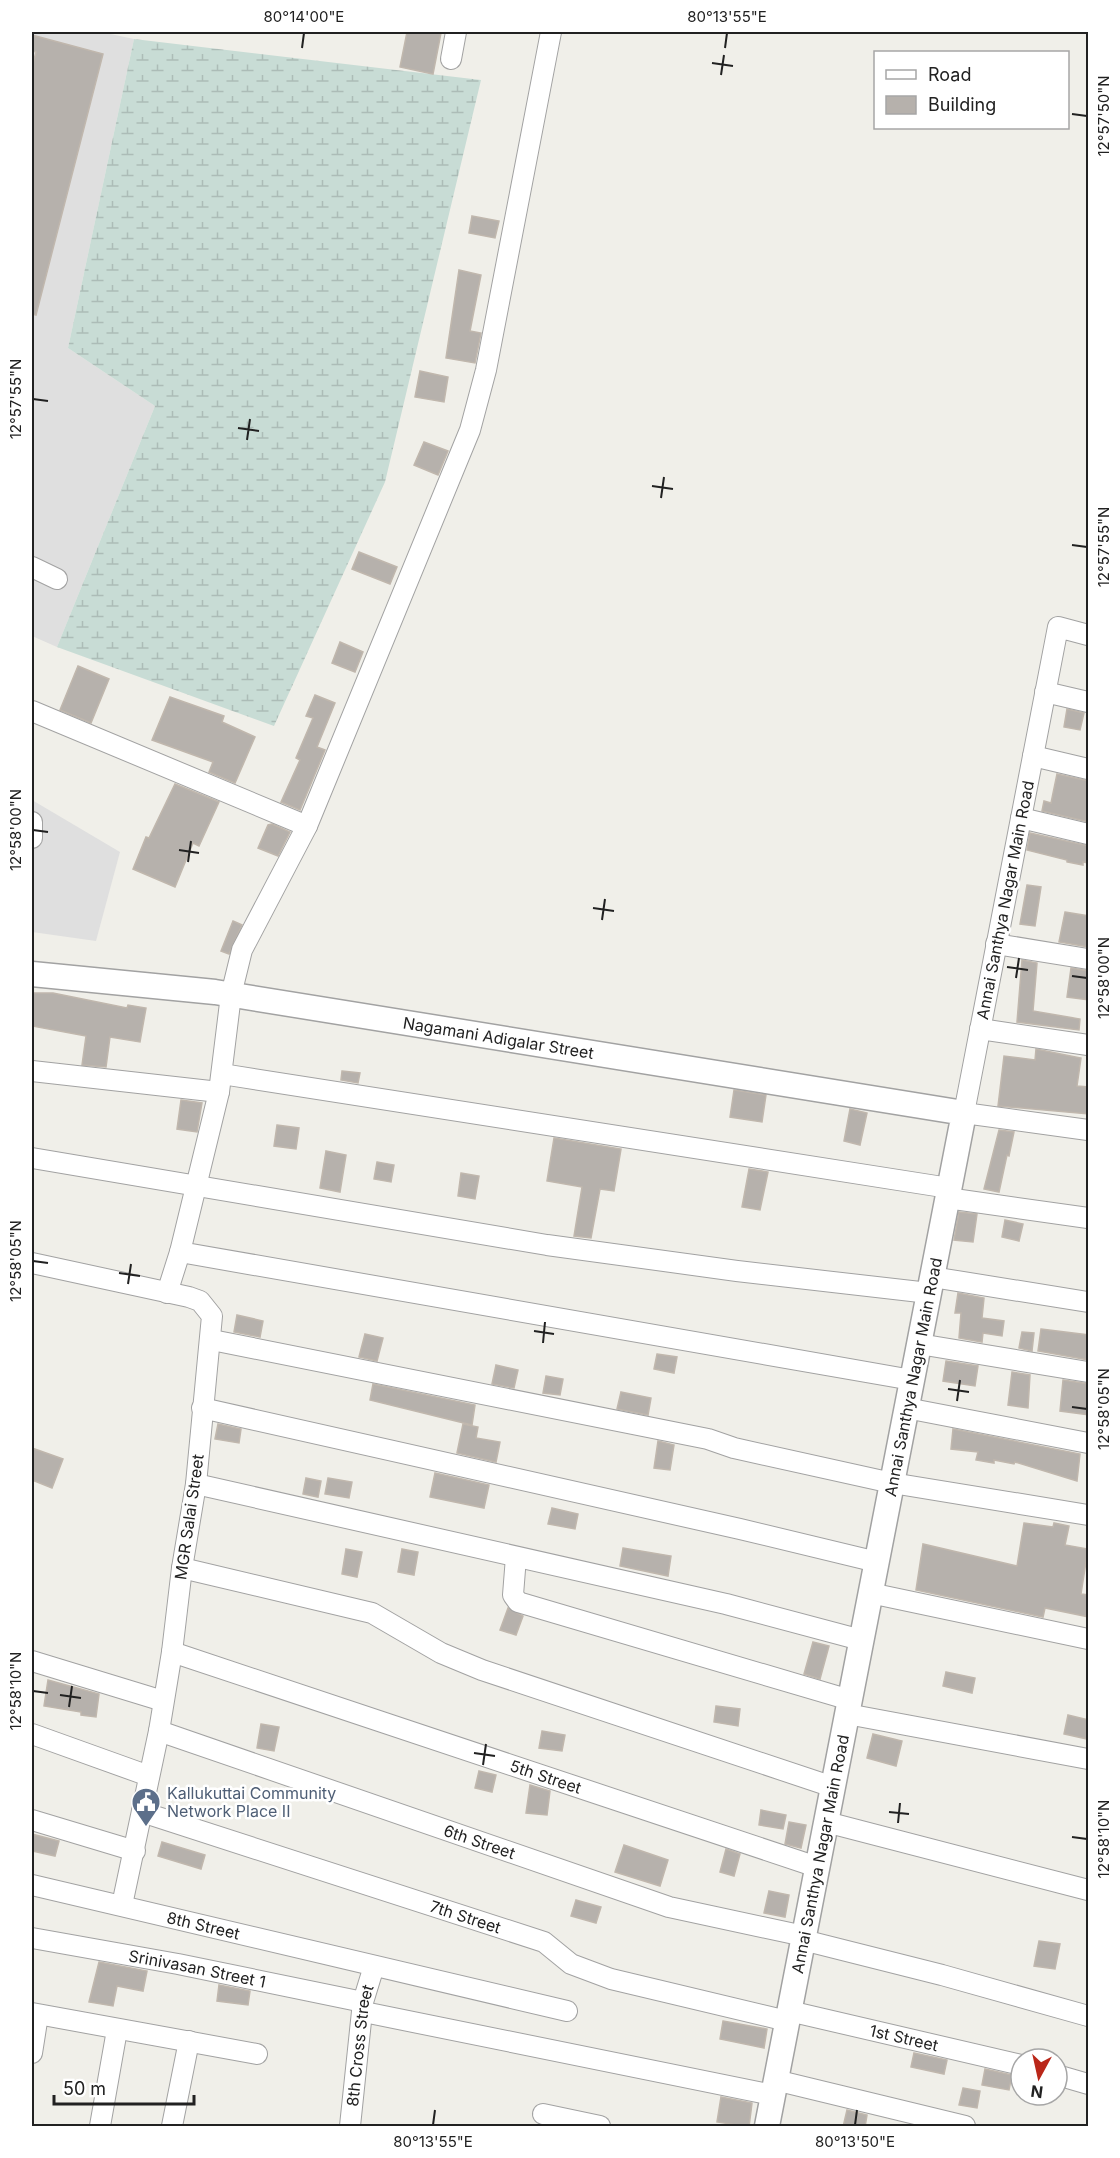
<svg xmlns="http://www.w3.org/2000/svg" width="1120" height="2158" font-family="Inter,sans-serif">
<style>
.residential{fill:#dfdfdf}
.wetland{fill:url(#wetland-marsh)}
.building{fill:#b6b1ac;stroke:#c0b7ad;stroke-width:1.5}
.lines{fill:none;stroke-linecap:round;stroke-linejoin:round}
.minor-casing{stroke:#a2a2a2;stroke-width:22}
.tertiary-casing{stroke:#a2a2a2;stroke-width:27}
.minor{stroke:#fff;stroke-width:20}
.tertiary{stroke:#fff;stroke-width:24}
.ticks{fill:none;stroke:#212121;stroke-width:2}
.labels{text-anchor:middle;dominant-baseline:central;stroke-width:5;stroke-linejoin:round;paint-order:stroke}
.street-label{font-size:16px;fill:#212121;stroke:#fff}
.service-label{font-size:16px;fill:#4e5e75;stroke:#fff;text-anchor:start}
.neatline{fill:none;stroke:#212121;stroke-width:2}
.ticks-label{font-size:15px;text-anchor:middle;fill:#212121}
</style>
<defs>
<pattern id="wetland-marsh" width="20" height="14" patternUnits="userSpaceOnUse" patternTransform="scale(1.5)"><rect width="20" height="14" fill="#c8dcd5"/><path d="M1 5h8M5 5V1M11 12h8M15 12V8" fill="none" stroke="#acbcb7"/></pattern>
</defs>
<rect width="100%" height="100%" fill="#f0efe9"/>
<!-- residential -->
<g class="residential">
<polygon points="32,32 101,32 134,39 68,348 155,406 57,647 32,636"/>
<polygon points="32,800 120,852 96,941 32,932"/>
</g>
<!-- wetland -->
<polygon class="wetland" points="134,39 481,80 385,482 274,726 57,647 155,406 68,348"/>
<!-- building -->
<g class="building">
<polygon points="407,32 441,33 433,74 400,67"/>
<polygon points="32,35 103,54 36,315 32,314 32,67 36,52 32,51"/>
<polygon points="472,216 499,221 495,238 469,233"/>
<polygon points="459,270 481,275 470,331 481,333 475,363 446,358"/>
<polygon points="420,371 448,377 444,402 415,397"/>
<polygon points="424,442 448,451 438,475 414,465"/>
<polygon points="359,552 397,567 390,584 352,569"/>
<polygon points="340,642 363,652 355,672 332,663"/>
<polygon points="78,666 109,679 91,723 60,710"/>
<polygon points="315,695 335,703 317,747 325,750 300,810 281,802 300,760 296,758 313,718 306,716"/>
<polygon points="170,697 224,716 222,722 255,737 235,783 209,772 213,762 152,740"/>
<polygon points="1067,709 1084,713 1080,730 1064,727"/>
<polygon points="1057,774 1089,781 1089,822 1042,811 1044,801 1051,803"/>
<polygon points="175,784 219,802 199,846 193,843 175,887 133,869 146,837 149,838"/>
<polygon points="272,824 290,832 278,856 258,848 268,825"/>
<polygon points="1030,833 1089,846 1089,863 1083,862 1083,865 1067,862 1067,860 1027,850"/>
<polygon points="1027,885 1041,887 1035,926 1020,924"/>
<polygon points="1065,912 1089,916 1089,947 1059,942"/>
<polygon points="233,921 242,925 229,954 221,951"/>
<polygon points="1022,960 1037,963 1033,1011 1080,1019 1079,1030 1017,1022"/>
<polygon points="1071,968 1089,971 1089,1000 1067,997"/>
<polygon points="32,993 53,993 127,1008 128,1005 146,1008 140,1042 110,1037 106,1067 82,1065 86,1036 32,1026"/>
<polygon points="1036,1049 1081,1058 1077,1086 1089,1087 1089,1114 998,1106 1004,1056 1035,1060"/>
<polygon points="342,1071 360,1073 358,1083 341,1080"/>
<polygon points="734,1090 766,1095 762,1122 730,1117"/>
<polygon points="181,1100 202,1103 197,1132 177,1129"/>
<polygon points="850,1109 867,1113 860,1145 844,1141"/>
<polygon points="277,1125 299,1128 296,1149 274,1146"/>
<polygon points="999,1130 1014,1132 1009,1156 1007,1155 999,1192 984,1189"/>
<polygon points="554,1138 621,1149 614,1191 600,1189 591,1238 574,1236 582,1187 547,1181"/>
<polygon points="326,1151 346,1155 340,1192 320,1188"/>
<polygon points="377,1162 394,1165 391,1182 374,1179"/>
<polygon points="749,1169 768,1172 760,1210 742,1207"/>
<polygon points="461,1173 479,1176 475,1199 458,1196"/>
<polygon points="959,1212 977,1214 973,1242 954,1240"/>
<polygon points="1005,1220 1023,1224 1019,1241 1002,1237"/>
<polygon points="958,1293 984,1298 982,1318 1004,1321 1002,1336 983,1333 982,1342 959,1338 961,1313 955,1313"/>
<polygon points="237,1315 263,1321 260,1337 234,1332"/>
<polygon points="1041,1329 1089,1335 1089,1360 1038,1351"/>
<polygon points="1022,1332 1034,1333 1032,1351 1019,1348"/>
<polygon points="365,1334 383,1338 377,1361 359,1357"/>
<polygon points="657,1354 677,1357 674,1373 654,1369"/>
<polygon points="946,1361 978,1366 975,1386 943,1381"/>
<polygon points="496,1365 518,1370 514,1388 492,1384"/>
<polygon points="1012,1372 1030,1375 1028,1408 1008,1405"/>
<polygon points="546,1376 563,1379 560,1395 543,1393"/>
<polygon points="1063,1380 1089,1384 1089,1415 1060,1411"/>
<polygon points="373,1384 475,1405 472,1425 370,1400"/>
<polygon points="621,1392 651,1398 648,1415 617,1409"/>
<polygon points="218,1424 241,1429 239,1443 215,1439"/>
<polygon points="463,1424 478,1427 476,1438 500,1442 496,1462 457,1453"/>
<polygon points="953,1429 1080,1454 1077,1481 1015,1462 1014,1464 994,1460 994,1463 976,1460 978,1452 951,1449"/>
<polygon points="658,1441 674,1445 670,1470 654,1468"/>
<polygon points="32,1448 63,1459 52,1488 32,1480"/>
<polygon points="435,1473 489,1485 484,1508 430,1497"/>
<polygon points="306,1478 321,1481 318,1497 303,1494"/>
<polygon points="328,1478 352,1482 349,1498 325,1494"/>
<polygon points="552,1508 578,1514 575,1529 548,1524"/>
<polygon points="1024,1523 1053,1527 1054,1523 1069,1526 1065,1545 1088,1549 1081,1594 1089,1595 1089,1617 1045,1608 1043,1617 916,1590 923,1544 1017,1566"/>
<polygon points="623,1548 671,1556 668,1576 620,1566"/>
<polygon points="346,1549 362,1552 357,1577 342,1574"/>
<polygon points="402,1549 418,1552 414,1575 398,1572"/>
<polygon points="508,1608 523,1616 516,1635 500,1630"/>
<polygon points="813,1642 829,1646 820,1679 804,1674"/>
<polygon points="946,1672 975,1678 972,1693 943,1686"/>
<polygon points="48,1680 99,1694 96,1717 81,1715 81,1712 44,1706"/>
<polygon points="716,1706 740,1709 738,1726 714,1722"/>
<polygon points="1068,1715 1089,1720 1087,1739 1064,1734"/>
<polygon points="261,1724 279,1727 274,1751 257,1748"/>
<polygon points="542,1731 565,1735 562,1751 539,1748"/>
<polygon points="873,1734 902,1741 896,1766 867,1758"/>
<polygon points="479,1771 496,1775 492,1792 475,1788"/>
<polygon points="530,1785 550,1791 547,1815 526,1813"/>
<polygon points="761,1810 786,1815 783,1829 759,1825"/>
<polygon points="789,1822 806,1825 801,1848 785,1844"/>
<polygon points="32,1834 59,1841 55,1856 32,1851"/>
<polygon points="162,1842 205,1855 201,1869 158,1856"/>
<polygon points="624,1845 668,1860 660,1886 615,1872"/>
<polygon points="726,1849 740,1854 734,1876 720,1872"/>
<polygon points="769,1891 789,1895 785,1917 764,1913"/>
<polygon points="576,1900 601,1907 596,1923 571,1916"/>
<polygon points="1039,1941 1060,1944 1055,1969 1034,1966"/>
<polygon points="99,1962 147,1971 143,1991 117,1986 113,2006 89,2002"/>
<polygon points="219,1985 250,1991 248,2005 217,2001"/>
<polygon points="723,2021 767,2029 764,2048 720,2039"/>
<polygon points="914,2053 947,2060 944,2074 911,2067"/>
<polygon points="985,2069 1012,2075 1009,2090 982,2085"/>
<polygon points="963,2088 980,2091 977,2108 959,2105"/>
<polygon points="721,2097 752,2103 749,2127 717,2122"/>
<polygon points="847,2110 867,2115 865,2127 843,2127"/>
</g>
<g class="lines">
<!-- minor casing -->
<g class="minor-casing">
<g id="minor">
<polyline points="451,59 456,32"/>
<polyline points="32,567 57,579"/>
<polyline points="1088,635 1058,627 964,1113 1088,1130"/>
<polyline points="1045,692 1088,702"/>
<polyline points="32,711 307,826"/>
<polyline points="1033,756 1088,769"/>
<polyline points="1021,818 1088,834"/>
<polyline points="32,822 32,838"/>
<polyline points="996,944 1088,959"/>
<polyline points="980,1029 1088,1045"/>
<polyline points="32,1071 219,1092"/>
<polyline points="222,1074 949,1188"/>
<polyline points="32,1158 547,1245 737,1271 929,1293"/>
<polyline points="947,1198 1088,1218"/>
<polyline points="180,1252 912,1380"/>
<polyline points="32,1263 189,1297 200,1301 212,1316 196,1484 182,1568 172,1652 159,1731 122,1905"/>
<polyline points="932,1277 1088,1302"/>
<polyline points="167,1293 180,1252 219,1092 231,995 242,950 307,826 470,430 486,370 551,32"/>
<polyline points="212,1340 708,1439 734,1448 892,1483 1088,1515"/>
<polyline points="919,1344 1088,1372"/>
<polyline points="202,1408 740,1529 877,1562"/>
<polyline points="906,1408 1088,1443"/>
<polyline points="196,1484 726,1604 861,1640"/>
<polyline points="516,1557 513,1595 518,1602 850,1700"/>
<polyline points="182,1568 372,1613 441,1653 482,1670 833,1787"/>
<polyline points="870,1593 1088,1639"/>
<path id="s1" d="M172 1652 817 1867"/>
<polyline points="32,1661 163,1701"/>
<polyline points="847,1714 1088,1759"/>
<path id="s2" d="M159 1731 669 1907 804 1936"/>
<polyline points="32,1734 149,1776"/>
<path id="s3" d="M142 1812 544 1942 571 1964 611 1979 787 2021"/>
<polyline points="32,1820 135,1851"/>
<polyline points="826,1822 1088,1890"/>
<path id="s4" d="M32 1885 567 2011"/>
<path id="s5" d="M32 1938 178 1964 363 2002"/>
<polyline points="803,1940 942,1975 1088,2016"/>
<path id="s6" d="M789 2011 1021 2065"/>
<polyline points="364,2012 773,2095"/>
<polyline points="32,2013 257,2054"/>
<polyline points="32,2053 38,2015"/>
<polyline points="1057,2075 1088,2084"/>
<polyline points="775,2080 965,2126"/>
<polyline points="543,2114 600,2126"/>
<polyline points="100,2126 117,2030"/>
<polyline points="172,2126 189,2041"/>
<path id="s7" d="M350 2126 363 2002 374 1966"/>
</g>
</g>
<!-- tertiary casing -->
<g class="tertiary-casing">
<g id="tertiary">
<path id="s8" d="M32 974 215 992 964 1113 767 2126"/>
</g>
</g>
<!-- minor -->
<use href="#minor" class="minor"/>
<!-- tertiary -->
<use href="#tertiary" class="tertiary"/>
</g>
<!-- ticks -->
<path class="ticks" d="M302 48 304 33M725 48 727 33M712 63 733 66M721 75 724 55M1072 114 1087 116M33 399 48 401M238 428 259 431M247 440 250 419M652 486 673 489M661 498 664 477M1072 545 1087 547M33 830 48 832M179 850 199 853M188 862 191 841M593 908 614 911M602 920 605 899M1007 967 1028 970M1072 976 1087 978M1016 978 1019 958M33 1261 48 1263M119 1273 140 1276M128 1284 131 1264M534 1331 554 1334M543 1343 545 1322M948 1389 969 1392M957 1401 960 1380M1072 1407 1087 1409M33 1691 48 1693M60 1695 81 1698M69 1707 72 1686M474 1753 495 1756M483 1765 486 1744M889 1812 909 1814M898 1823 900 1803M1072 1837 1087 1839M433 2125 435 2110M855 2125 857 2110"/>
<!-- icons -->
<defs>
<g id="civic-pin" transform="scale(1.5)"><path d="M0 17L-7.5 6A9.5 9.5 0 1 1 7.5 6Z" fill="#5c6f8a" stroke="#fff"/><path d="M-.6-6.5H3V-4.5H.6V-3L4-1V1h2V6H-6V1h2V-1L-.6-3ZM-1.2 2.5V6h2.4V2.5Z" fill="#fff"/></g>
</defs>
<g fill-rule="evenodd">
<use href="#civic-pin" x="146" y="1802"/>
</g>
<g class="labels">
<!-- street labels -->
<g class="street-label">
<text transform="translate(1005 900) rotate(-79)">Annai Santhya Nagar Main Road</text>
<text stroke="none"><textPath href="#s8" startOffset="471">Nagamani Adigalar Street</textPath></text>
<text transform="translate(913 1377) rotate(-79)">Annai Santhya Nagar Main Road</text>
<text transform="translate(189 1517) rotate(-82)">MGR Salai Street</text>
<text stroke="none"><textPath href="#s1" startOffset="394">5th Street</textPath></text>
<text stroke="none"><textPath href="#s2" startOffset="339">6th Street</textPath></text>
<text transform="translate(820 1854) rotate(-79)">Annai Santhya Nagar Main Road</text>
<text stroke="none"><textPath href="#s3" startOffset="340">7th Street</textPath></text>
<text stroke="none"><textPath href="#s4" startOffset="176">8th Street</textPath></text>
<text stroke="none"><textPath href="#s5" startOffset="168">Srinivasan Street 1</textPath></text>
<text stroke="none"><textPath href="#s6" startOffset="118">1st Street</textPath></text>
<text stroke="none"><textPath href="#s7" startOffset="81">8th Cross Street</textPath></text>
</g>
<!-- service labels -->
<g class="service-label">
<text x="167" y="1793">Kallukuttai Community<tspan x="167" dy="18">Network Place II</tspan></text>
</g>
</g>
<!-- border -->
<rect width="1120" height="2158" fill="none" stroke="#ffffff" stroke-width="66"/>
<!-- legend -->
<rect x="874" y="51" width="195" height="78" fill="#ffffff" stroke="#a6a6a6" stroke-width="1.5"/>
<rect x="886" y="70" width="30" height="9" fill="#ffffff" stroke="#a6a6a6" stroke-width="1.5"/>
<text x="928" y="81" font-size="18" fill="#212121">Road</text>
<rect x="886" y="96" width="30" height="18" fill="#b6b1ac" stroke="#a6a6a6" stroke-width="1.5"/>
<text x="928" y="111" font-size="18" fill="#212121">Building</text>
<!-- north arrow -->
<g transform="translate(1039 2077) rotate(188)"><circle r="28" fill="#ffffff" stroke="#a6a6a6" stroke-width="1.5"/>
<path d="M0-4.5L10 22L0 15L-10 22Z" fill="#ba2719"/>
<text y="-9" font-size="16" font-weight="bold" text-anchor="middle" fill="#212121">N</text>
</g>
<!-- scale -->
<path d="M54 2095v9h140v-9" fill="none" stroke="#212121" stroke-width="3"/>
<text x="63" y="2095" font-size="18" fill="#212121" stroke="#ffffff" stroke-width="4.5" paint-order="stroke">50 m</text>
<rect x="33" y="33" width="1054" height="2092" class="neatline"/>
<g class="ticks-label">
<text x="304" y="22">80°14'00"E</text>
<text x="727" y="22">80°13'55"E</text>
<text transform="translate(1104 116) rotate(-90)" y="5">12°57'50"N</text>
<text transform="translate(16 399) rotate(-90)" y="5">12°57'55"N</text>
<text transform="translate(1104 547) rotate(-90)" y="5">12°57'55"N</text>
<text transform="translate(16 830) rotate(-90)" y="5">12°58'00"N</text>
<text transform="translate(1104 978) rotate(-90)" y="5">12°58'00"N</text>
<text transform="translate(16 1261) rotate(-90)" y="5">12°58'05"N</text>
<text transform="translate(1104 1409) rotate(-90)" y="5">12°58'05"N</text>
<text transform="translate(16 1691) rotate(-90)" y="5">12°58'10"N</text>
<text transform="translate(1104 1839) rotate(-90)" y="5">12°58'10"N</text>
<text x="433" y="2147">80°13'55"E</text>
<text x="855" y="2147">80°13'50"E</text>
</g>
</svg>
